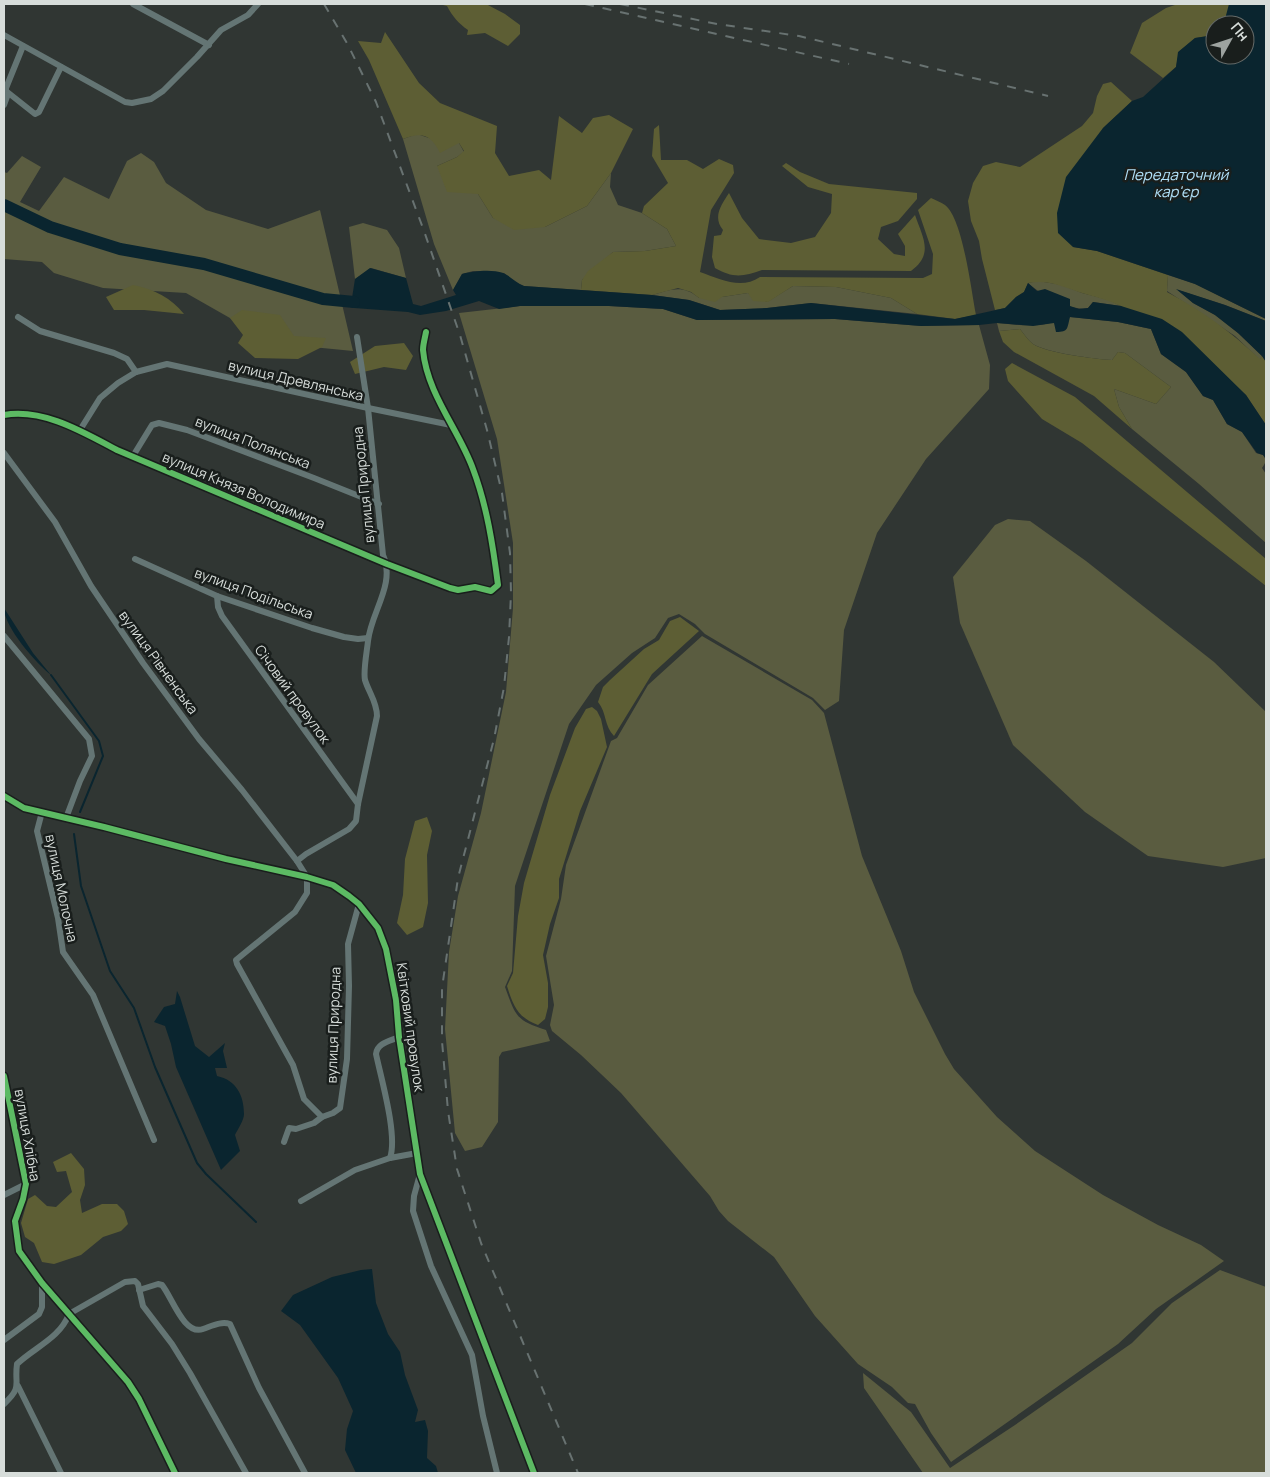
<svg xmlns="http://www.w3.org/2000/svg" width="1270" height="1477" font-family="Manrope,sans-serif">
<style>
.green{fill:#5a5c40}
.forest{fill:#5d5e34}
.water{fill:#0a252f}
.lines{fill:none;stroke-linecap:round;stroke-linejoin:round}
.stream{stroke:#0a252f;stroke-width:2}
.river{stroke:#0a252f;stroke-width:12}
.street{stroke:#647574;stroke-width:6}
.rail{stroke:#687271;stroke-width:2;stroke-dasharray:9 9;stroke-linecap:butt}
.cycleway-casing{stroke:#191e1c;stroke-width:9}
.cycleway{stroke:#5cba63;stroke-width:6}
.labels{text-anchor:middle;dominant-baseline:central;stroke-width:5;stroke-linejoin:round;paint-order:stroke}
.street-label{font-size:14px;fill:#d7ddda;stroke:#191e1c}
.water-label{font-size:15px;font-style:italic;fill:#b1e0f8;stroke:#191e1c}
</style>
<rect width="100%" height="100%" fill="#303633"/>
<!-- green -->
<g class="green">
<polygon points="417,134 432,139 435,143 459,143 464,152 457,157 437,166 478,194 493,218 545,227 587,206 611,173 610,187 618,205 642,213 667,229 676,246 645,251 613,252 582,280 581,290 524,286 515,282 504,273 473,271 462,274 453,290 434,244 403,139"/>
<polygon points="141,153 154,162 166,183 206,210 268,229 320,210 353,351 312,347 244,326 186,293 103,288 54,273 42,262 4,259 4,172 7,173 22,156 41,167 20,202 39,211 64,177 109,199 127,161"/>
<polygon points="363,223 387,230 399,248 406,278 371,268 355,279 349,227"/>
<polygon points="1168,275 1195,284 1266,319 1266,321 1225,305 1178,290 1193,303 1215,315 1238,333 1262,356 1260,360 1235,336 1167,291"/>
<path d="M1038 281 1062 285 1082 293 1109 300 1121 306 1093 302 1088 308C1068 311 1043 296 1028 283Z"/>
<path d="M793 286 836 287 891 298 917 314 811 303 767 308 720 310 689 300 652 295C671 290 682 284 699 298L722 297 748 293 767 302Z"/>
<path d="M520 306H609L663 309 697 320 835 319 921 326 979 325 990 365 989 389 926 459 877 533 844 630 839 701 825 710 813 698 705 634 695 624 679 614 668 618 655 638 632 653 596 685 569 724 515 886 512 971 505 987C516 1017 516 1020 546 1030L550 1041 502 1052 499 1057 498 1122 482 1147 465 1151 455 1133 445 1029 449 952 458 896 481 813 506 692 513 608V543L497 439 459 313Z"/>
<path d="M1070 317 1118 322 1151 329 1161 354 1186 372 1203 396 1213 400 1227 424 1242 432 1256 453 1263 455C1267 461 1266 462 1262 468L1266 474V543L1199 484 1132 429 1119 407 1114 389 1156 404 1171 387 1125 353 1118 352 1112 360C1094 359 1048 353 1033 344 1028 340 1024 334 1020 329L999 331 997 323C1027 326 1041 328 1070 317Z"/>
<polygon points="1008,519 1030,521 1086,561 1214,662 1266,712 1266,858 1223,867 1148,856 1085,812 1013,745 960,623 953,577 995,525"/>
<polygon points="702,636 812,700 824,713 862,856 901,951 914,992 945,1054 954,1069 997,1117 1035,1151 1103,1195 1158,1225 1201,1245 1224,1261 1156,1309 1118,1344 951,1462 931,1433 915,1404 908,1403 892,1387 858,1364 815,1316 774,1257 728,1221 719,1211 710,1196 621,1093 581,1055 552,1031 550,1025 554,1005 546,956 561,899 566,865 611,741 617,738 648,685"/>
<polygon points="1220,1270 1266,1287 1266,1473 923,1473 864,1388 863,1373 911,1412 950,1468 1015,1425 1132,1343 1172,1303"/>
</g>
<!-- forest -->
<g class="forest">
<path d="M439 4H486L505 14 520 25V34L508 46 485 33 467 35 468 30C458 23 453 17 447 6Z"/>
<polygon points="1178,4 1230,4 1224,23 1215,25 1215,31 1208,36 1195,38 1179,52 1176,67 1163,78 1130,53 1142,23 1166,8"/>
<path d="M385 32 419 83 440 103 497 126 495 153 509 176 539 170 551 180 559 116 582 133 593 118 609 115 633 129 611 173 587 206 545 227 514 230 493 218 478 194 447 192 437 166 457 157 464 151 459 143 440 153C431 134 421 132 403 139L369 60 358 41 381 43Z"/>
<path d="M1111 82 1132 101 1103 128 1073 247 1097 251 1168 275 1167 292C1203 311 1231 332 1260 359L1262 356 1266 362V425L1246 395 1220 371 1121 306C1108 300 1096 297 1082 293 1064 287 1048 279 1028 283L1024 292 1016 297 1005 308 995 310 982 259 979 241 971 221 968 201 973 183 983 166 996 162 1020 167 1082 126 1093 113 1097 96 1103 84Z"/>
<path d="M659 125 661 160H687L703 169 719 159 733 165 734 173 711 210 700 272C720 279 741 290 760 277L923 278 932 274 933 254 918 210 931 198C935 200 941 202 945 205 963 219 971 290 976 315L955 319 917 314 891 298 836 287 793 286 768 302 753 301 748 293 722 297 715 302 699 298 691 292 678 288 652 295 581 290 582 280 588 271 613 252 645 251 676 246 667 229 642 213 644 206 668 183 652 156 654 129Z"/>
<path d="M786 163 800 172 829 184 917 193V199L898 221 881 227 878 239 894 254 905 256V246L898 234 915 215C923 238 934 254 911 271L762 270C743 277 732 278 715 268L712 257 714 236 721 235 723 230C712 217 722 204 729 193L742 218 759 239 791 243 815 237 831 213 832 194 808 187 782 166Z"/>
<path d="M133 285C154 289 171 298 184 314L144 310H114L106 297Z"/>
<polygon points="242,310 280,315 294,336 326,338 322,347 298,359 255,358 238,343 243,335 230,318"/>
<path d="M1020 329C1024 334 1028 340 1033 344 1047 353 1094 359 1112 360L1118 352 1125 353 1171 387 1156 404 1114 389 1119 407 1132 429 1094 396 1014 352 1003 342 999 331Z"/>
<polygon points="404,343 413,356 406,370 384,367 355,374 350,362 375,346"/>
<polygon points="1012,363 1075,397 1266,559 1266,586 1082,443 1042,419 1008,381 1005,369"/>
<path d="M680 617 699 631 652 674 614 736C604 726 607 713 598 702L603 687 610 680 644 649 659 640 670 621Z"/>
<path d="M592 707 597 711 601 719 607 747 580 811 559 879V898L550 924 543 955 548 983V1007L545 1019 538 1025C518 1018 513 1005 507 986L513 973 518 916 524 883 550 795 575 728 586 709Z"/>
<polygon points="427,817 432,831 427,855 428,903 423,927 407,935 397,923 403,895 405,859 415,821"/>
<polygon points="71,1153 84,1169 85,1185 80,1200 82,1213 102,1204 117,1204 124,1211 128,1224 121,1231 103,1237 81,1255 54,1264 42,1262 34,1243 25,1237 21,1223 28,1199 35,1195 47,1206 56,1207 72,1192 66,1171 57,1172 53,1162"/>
</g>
<!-- water -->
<g class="water">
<polygon points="1229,4 1266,4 1266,319 1195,284 1097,251 1073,247 1058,233 1057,213 1066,177 1103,128 1132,101 1143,97 1176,67 1178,52 1195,38 1208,36 1215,31 1215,55 1245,55 1245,25 1222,25 1224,23"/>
<path d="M370 268 406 278 413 304 421 306 456 295 453 290 462 274C473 271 492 269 503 273 509 275 516 283 524 286L652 295 689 300 720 310 767 308 811 303 955 319 1005 308 1016 297 1024 292 1028 283 1037 291 1045 289 1070 299V306L1079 309 1088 308 1093 302 1121 306 1162 319 1182 332 1246 395 1266 425V459L1263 455 1257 453 1242 432 1227 424 1213 400 1203 396 1186 372 1161 354 1151 329 1118 322 1070 317C1067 328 1069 332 1056 332L1054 323 1033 326 997 323 979 325 921 326 835 319 697 320 663 309 609 306H520L499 309 479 301 446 311 420 315 408 312 354 308 339 304 338 300 352 298 355 279Z"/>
<polygon points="1176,289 1225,305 1266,321 1266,362 1262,356 1238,333 1215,315 1193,303"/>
<path d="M4 608 33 653 51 675C36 663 4 627 4 608Z"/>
<path d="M177 991 180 997 195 1046 209 1057 225 1043 223 1051 227 1068H215L217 1076C236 1080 244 1095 244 1114 244 1120 238 1129 235 1135L240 1151 221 1170 176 1067 171 1044 165 1026 154 1022 164 1007 175 1004Z"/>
<polygon points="372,1269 376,1303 388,1334 400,1352 405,1375 418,1410 415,1422 425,1420 428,1431 427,1458 436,1466 438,1473 356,1473 345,1450 347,1429 353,1411 338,1378 300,1325 281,1311 293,1295 332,1277 361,1270"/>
</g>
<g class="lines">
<!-- stream -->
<g class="stream">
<polyline points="51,675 99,741 103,756 80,812"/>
<polyline points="74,834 81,886 110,971 134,1008 155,1067 197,1163 206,1174 256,1222"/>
</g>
<!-- river -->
<polyline class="river" points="4,205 50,227 120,249 204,264 323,299 354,302"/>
<!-- street -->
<g class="street">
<polyline points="133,4 209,45"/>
<polyline points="4,35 125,102 132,103 151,99 163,91 197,57 221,30 248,15 258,4"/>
<polyline points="23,46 6,88 6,91 35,114 39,112 61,67"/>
<polyline points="4,105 8,94"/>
<polyline points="18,317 40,331 114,353 127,359 136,372 118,383 100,398 80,430"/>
<polyline points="136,372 167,364 368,408 451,425"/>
<path d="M4 415C43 408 83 432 117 450L387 564 450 588 458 590 475 587 491 591 498 585C493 546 487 506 473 469 459 430 427 394 423 350 423 344 425 338 426 332"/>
<polyline points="4,453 55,522 91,586 143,663 199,739 242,790 297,861 307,877 307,893 295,912 236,960 237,964 293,1065 304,1099 322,1117"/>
<polyline points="133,456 152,425 159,423 187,430 314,478 379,504"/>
<polyline points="135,559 217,596 312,628 344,637 358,639 368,638"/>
<polyline points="217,596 218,607 222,616 358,804"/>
<polyline points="4,636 89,739 92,756 80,781 66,818"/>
<polyline points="4,796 24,808 104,827 226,859 307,877 333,885 349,896 359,904 378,928 386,949 396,1000 399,1037 420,1174 534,1473"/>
<polyline points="42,812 37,831 58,918 63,952 93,995 154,1140"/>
<path d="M297 861 306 854 349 829 356 821 358 804 377 716C377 702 369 693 365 680 363 671 367 651 368 641 371 612 396 584 383 555L368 408 357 337"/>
<path d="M399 1037C390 1041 377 1043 376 1054 381 1078 398 1136 390 1158L417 1153"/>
<polyline points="4,1076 26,1184 23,1199 15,1221 19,1251 42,1283 128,1382 139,1399 175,1473"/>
<polyline points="284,1142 289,1128 296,1129 314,1123 322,1117 333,1113 340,1108 347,1059 349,986 348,944 359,904"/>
<polyline points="420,1174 414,1196 413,1211 431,1266 472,1355 483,1416 497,1473"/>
<polyline points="4,1195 26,1184"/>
<polyline points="301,1201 355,1170 390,1158"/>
<path d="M139 1290 158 1284 162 1285C172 1297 184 1336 203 1329 212 1326 221 1321 230 1324L259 1388 305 1473"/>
<polyline points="4,1340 39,1314 42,1307 42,1283"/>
<polyline points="18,1386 61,1473"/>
<path d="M4 1404C23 1386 14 1386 17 1364 35 1347 60 1338 69 1314L125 1282 135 1281 138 1284 143 1306 172 1344 190 1373 246 1473"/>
</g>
<!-- rail -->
<g class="rail">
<polyline points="324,4 348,45 376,102 424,231 460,335 487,430 502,493 510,553 511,593 509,637 504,687 494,739 458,878 442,988 442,1041 448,1111 457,1169 481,1243 578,1473"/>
<polyline points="585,4 849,64"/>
<polyline points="620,4 717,24 799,36 1048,96"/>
</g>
<!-- cycleway casing -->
<g class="cycleway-casing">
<g id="cycleway">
<path d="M4 415C43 408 83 432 117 450L387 564 450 588 458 590 475 587 491 591 498 585C493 546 487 506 473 469 459 430 427 394 423 350 423 344 425 338 426 332"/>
<polyline points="4,796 24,808 104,827 226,859 307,877 333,885 349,896 359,904 378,928 386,949 396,1000 399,1037 420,1174 534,1473"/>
<polyline points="4,1076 26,1184 23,1199 15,1221 19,1251 42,1283 128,1382 139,1399 175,1473"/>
</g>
</g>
<!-- cycleway -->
<use href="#cycleway" class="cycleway"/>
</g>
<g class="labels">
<!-- street labels -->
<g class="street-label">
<text transform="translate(296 380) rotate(13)">вулиця Древлянська</text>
<text transform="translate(253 442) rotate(21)">вулиця Полянська</text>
<text transform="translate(363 485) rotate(-96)">вулиця Природна</text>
<text transform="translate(244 490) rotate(23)">вулиця Князя Володимира</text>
<text transform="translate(254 593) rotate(20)">вулиця Подільська</text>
<text transform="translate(159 662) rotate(54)">вулиця Рівненська</text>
<text transform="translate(293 694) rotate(54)">Січовий провулок</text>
<text transform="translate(62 888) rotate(78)">вулиця Молочна</text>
<text transform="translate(333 1025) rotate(-88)">вулиця Природна</text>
<text transform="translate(411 1027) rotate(82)">Квітковий провулок</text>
<text transform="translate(28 1135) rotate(80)">вулиця Хлібна</text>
</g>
<!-- water labels -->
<g class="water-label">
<text x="1176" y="174">Передаточний<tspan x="1176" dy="17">кар'єр</tspan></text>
</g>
</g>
<!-- border -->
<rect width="1270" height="1477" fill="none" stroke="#d7ddda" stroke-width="10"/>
<!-- north arrow -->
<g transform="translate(1230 40) rotate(50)"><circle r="24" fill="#191e1c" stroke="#656a68"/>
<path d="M0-4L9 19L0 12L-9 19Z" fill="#9da3a0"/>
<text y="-8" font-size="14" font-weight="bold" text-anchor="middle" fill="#d7ddda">Пн</text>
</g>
</svg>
